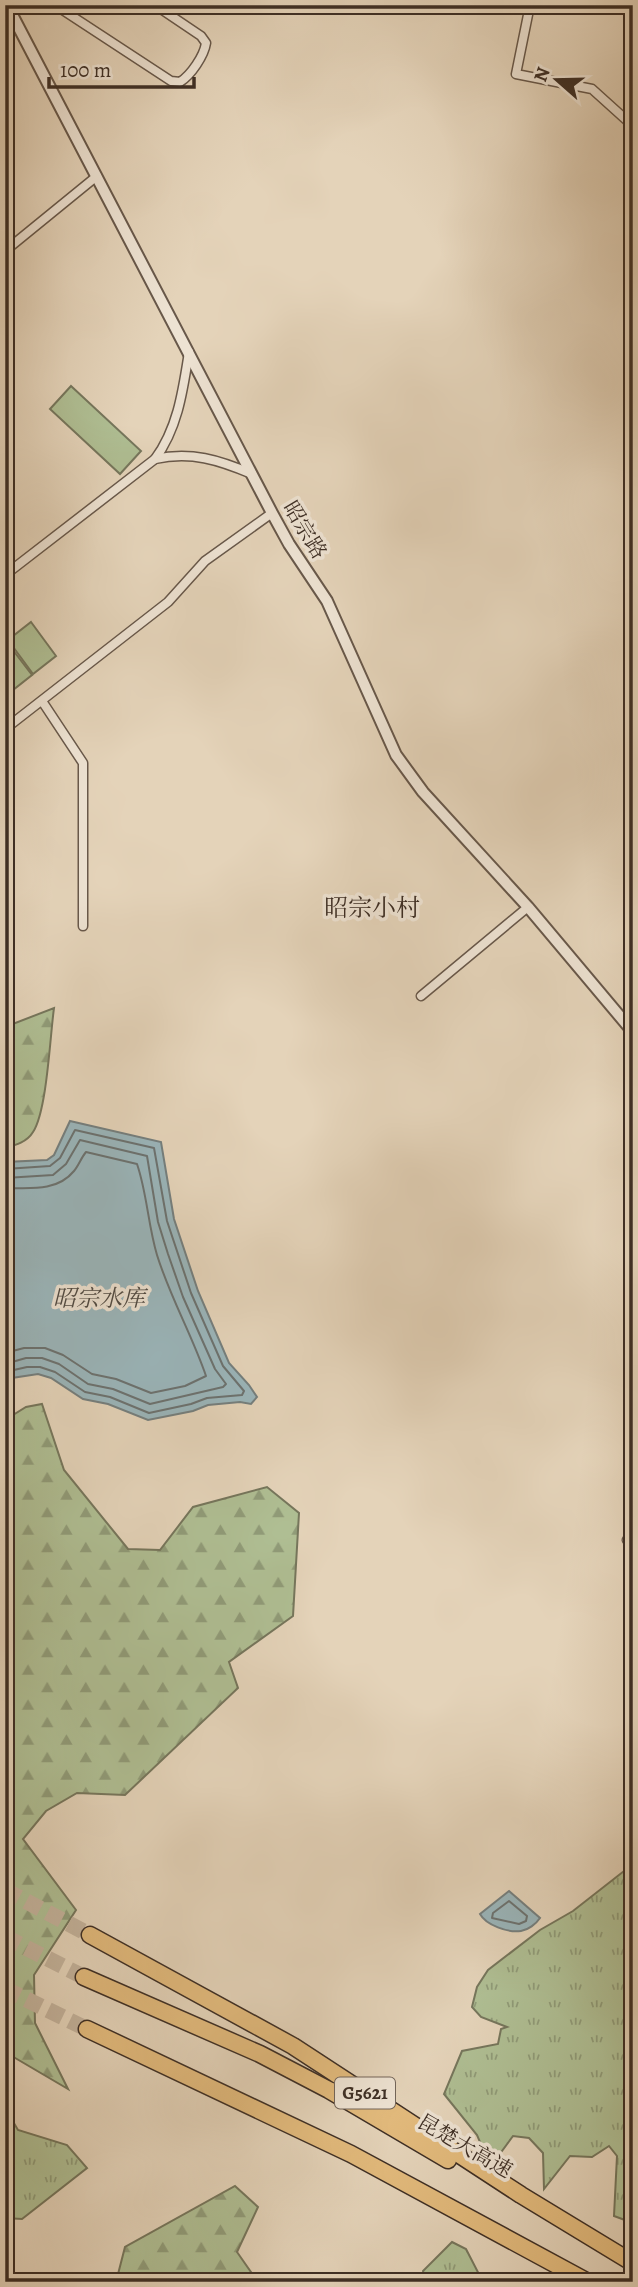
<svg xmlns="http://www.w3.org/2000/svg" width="638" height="2287" font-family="Alegreya,'Noto Serif SC',serif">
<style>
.grass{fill:url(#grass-tufts);stroke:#76765c;stroke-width:2}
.forest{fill:url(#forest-firs);stroke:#76765c;stroke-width:2}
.pitch{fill:#afbe93;stroke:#76765c;stroke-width:2}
.water{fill:#9ab5ba;stroke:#757f7e;stroke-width:2}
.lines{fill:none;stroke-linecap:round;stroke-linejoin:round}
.shore{stroke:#6c7270;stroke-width:2}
.motorway-tunnel{stroke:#c3b29b;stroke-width:16;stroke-dasharray:16 8;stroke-linecap:butt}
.minor-casing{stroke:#68584a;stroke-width:11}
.tertiary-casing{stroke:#68584a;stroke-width:14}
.motorway-casing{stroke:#3e2f25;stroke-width:19}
.minor{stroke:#ede2d2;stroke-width:8}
.tertiary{stroke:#ede2d2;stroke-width:10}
.motorway{stroke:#e2ba7c;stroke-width:16}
.labels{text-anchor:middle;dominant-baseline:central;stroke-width:7;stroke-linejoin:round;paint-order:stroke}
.shield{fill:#ede2d2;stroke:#726559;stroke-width:2}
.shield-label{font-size:19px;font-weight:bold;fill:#3e2f25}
.street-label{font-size:21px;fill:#3e2f25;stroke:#ede2d2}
.water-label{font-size:23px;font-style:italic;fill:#504a43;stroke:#ede2d2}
.quarter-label{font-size:24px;fill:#3e2f25;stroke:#ede2d2}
</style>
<defs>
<pattern id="grass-tufts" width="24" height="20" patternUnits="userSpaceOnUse" patternTransform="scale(1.75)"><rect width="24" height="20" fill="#afbe93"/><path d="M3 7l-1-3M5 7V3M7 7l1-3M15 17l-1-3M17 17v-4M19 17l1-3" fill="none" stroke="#909b78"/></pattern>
<pattern id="forest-firs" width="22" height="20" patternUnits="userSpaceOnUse" patternTransform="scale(1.75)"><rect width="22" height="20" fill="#afbe93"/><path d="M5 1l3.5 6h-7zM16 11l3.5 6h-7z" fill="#909b78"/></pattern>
</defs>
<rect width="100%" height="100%" fill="#e4d3b9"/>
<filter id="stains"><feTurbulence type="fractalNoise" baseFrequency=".00286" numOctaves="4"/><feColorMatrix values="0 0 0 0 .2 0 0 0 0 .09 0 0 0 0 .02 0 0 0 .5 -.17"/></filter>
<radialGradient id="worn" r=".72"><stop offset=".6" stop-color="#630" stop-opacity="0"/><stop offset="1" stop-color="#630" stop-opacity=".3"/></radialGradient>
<!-- grass -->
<g class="grass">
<polygon points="633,1864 633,2223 614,2216 617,2156 609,2146 592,2157 570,2156 544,2189 543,2153 529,2138 513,2136 499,2155 483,2149 477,2135 444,2094 462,2051 498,2044 501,2029 507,2027 481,2017 472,2007 477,1987 488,1970 540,1930 573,1911"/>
<polygon points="5,2108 18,2130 67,2145 87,2168 22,2219 5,2218"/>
<polygon points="452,2242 466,2249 483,2282 426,2282 423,2271"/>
</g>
<!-- forest -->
<g class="forest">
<path d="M54 1008C50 1036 47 1111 33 1132 27 1142 16 1145 5 1148V1027Z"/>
<polygon points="42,1404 64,1470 128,1549 160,1550 193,1507 267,1487 299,1513 293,1616 229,1662 238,1688 125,1795 77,1793 46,1811 23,1839 76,1910 34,1975 35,2023 68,2089 5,2052 5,1420 26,1407"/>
<polygon points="235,2186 258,2207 237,2252 258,2282 116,2282 125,2247"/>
</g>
<!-- pitch -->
<g class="pitch">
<polygon points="71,386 141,451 120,474 50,409"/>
<polygon points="31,622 56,656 33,674 8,640"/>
<polygon points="6,641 32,675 13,690 5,679"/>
</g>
<!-- water -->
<g class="water">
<polygon points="70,1121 161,1142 174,1219 198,1291 229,1363 249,1385 257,1397 251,1404 240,1402 208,1405 193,1411 148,1420 108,1404 83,1399 51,1378 38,1374 5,1379 5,1162 47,1160 54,1155"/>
<path d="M509 1891 540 1918C536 1924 528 1930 521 1931 508 1933 486 1925 480 1914Z"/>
</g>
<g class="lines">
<!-- shore -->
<g class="shore">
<polyline points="5,1169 50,1166 60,1158 75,1130 154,1148 167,1221 191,1293 223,1366 244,1391 242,1395 207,1398 191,1404 149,1413 110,1397 85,1392 55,1372 40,1367 27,1367 5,1372"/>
<polyline points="5,1178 53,1175 66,1164 80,1140 147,1156 158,1222 168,1254 183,1297 215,1369 226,1384 223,1387 150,1404 113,1389 88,1384 59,1364 42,1358 26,1358 5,1364"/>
<path d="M5 1188C29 1188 57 1192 74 1171 79 1165 81 1158 86 1152L137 1164C147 1193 148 1225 157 1255 170 1297 192 1335 206 1376L185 1386 151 1393 116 1379 92 1374 63 1355 45 1348H24L5 1353"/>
<polygon points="509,1901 527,1916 526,1921 519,1924 492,1918 493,1913"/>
</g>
<!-- motorway-tunnel -->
<g class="motorway-tunnel">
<polyline points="5,1890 90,1935"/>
<polyline points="5,1937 84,1977"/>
<polyline points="5,1989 87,2029"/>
</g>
<!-- minor casing -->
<g class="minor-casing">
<g id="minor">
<path d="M55 5 171 81 180 82C191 75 204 56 206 43L201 36 155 5"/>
<polyline points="530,5 516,74 592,89 633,126"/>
<polyline points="631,5 633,10"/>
<polyline points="5,251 97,176"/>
<path d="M189 352C183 390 178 428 155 459 191 451 219 460 252 474"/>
<polyline points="5,575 155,459"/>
<polyline points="42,701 83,763 83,926"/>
<polyline points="5,729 168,602 205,561 272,513"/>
<polyline points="421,996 528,907"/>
<polyline points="627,1540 633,1531"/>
</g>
</g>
<!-- tertiary casing -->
<g class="tertiary-casing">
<polyline id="tertiary" points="7,5 272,513 289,544 327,601 396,755 423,792 528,907 633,1032"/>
</g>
<!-- motorway casing -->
<g class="motorway-casing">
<g id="motorway">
<polyline points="90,1935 293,2046 521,2195 633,2263"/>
<polyline points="84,1977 260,2054 329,2090 448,2160"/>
<polyline points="87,2029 351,2154 588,2282"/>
</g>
</g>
<!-- minor -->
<use href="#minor" class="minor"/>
<!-- tertiary -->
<use href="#tertiary" class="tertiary"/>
<!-- motorway -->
<use href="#motorway" class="motorway"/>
</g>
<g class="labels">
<!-- shield labels -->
<rect class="shield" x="335" y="2077.5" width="60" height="31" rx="5"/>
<g class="shield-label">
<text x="365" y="2093">G5621</text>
</g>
<!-- street labels -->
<g class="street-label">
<text transform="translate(305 530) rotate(59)">昭宗路</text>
<text transform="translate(465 2146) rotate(30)">昆楚大高速</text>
</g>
<!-- water labels -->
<g class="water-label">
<text x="99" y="1298">昭宗水库</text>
</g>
<!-- quarter labels -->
<g class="quarter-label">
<text x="372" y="908">昭宗小村</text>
</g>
</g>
<!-- margin -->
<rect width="638" height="2287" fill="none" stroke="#e4d3b9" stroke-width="28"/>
<rect x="7" y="7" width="624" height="2273" fill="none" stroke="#3e2f25" stroke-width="3.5"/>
<rect x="14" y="14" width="610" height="2259" fill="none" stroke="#3e2f25" stroke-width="2"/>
<!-- north arrow -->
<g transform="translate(557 80) rotate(290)" stroke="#ede2d2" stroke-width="5" paint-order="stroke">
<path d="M0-5L12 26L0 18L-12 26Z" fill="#3e2f25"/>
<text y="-10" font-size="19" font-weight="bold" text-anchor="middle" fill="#3e2f25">N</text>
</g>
<!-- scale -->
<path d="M49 77v10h145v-10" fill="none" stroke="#3e2f25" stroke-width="3.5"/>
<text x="60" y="77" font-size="21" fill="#3e2f25" stroke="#ede2d2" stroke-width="5" paint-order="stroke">100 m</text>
<rect width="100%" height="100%" filter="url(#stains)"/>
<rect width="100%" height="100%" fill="url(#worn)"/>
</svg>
